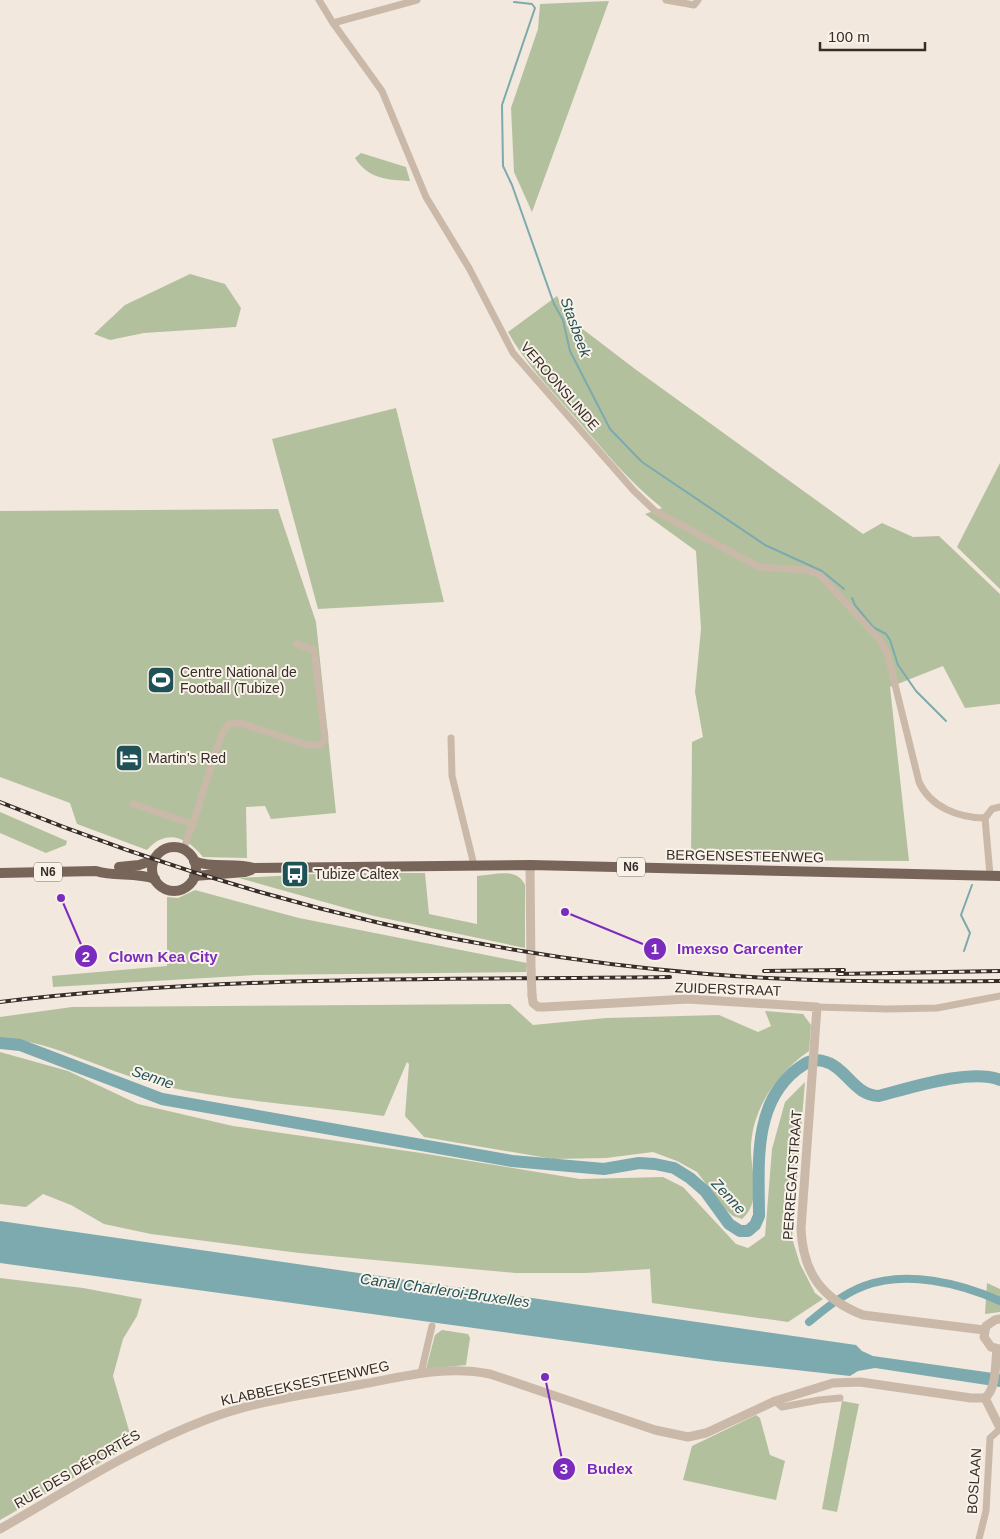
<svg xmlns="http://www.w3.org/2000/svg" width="1000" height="1539" font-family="Arial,sans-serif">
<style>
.green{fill:#b3c09d}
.water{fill:#7caaae}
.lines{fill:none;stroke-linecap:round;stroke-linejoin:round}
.stream{stroke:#7caaae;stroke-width:2}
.canal{stroke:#7caaae;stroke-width:8}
.river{stroke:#7caaae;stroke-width:12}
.minor{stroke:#cab9a9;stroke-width:7}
.tertiary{stroke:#cab9a9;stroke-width:9}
.primary{stroke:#78655a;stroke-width:10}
.rail-casing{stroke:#372d28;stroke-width:4}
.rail{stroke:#f9f2e9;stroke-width:2;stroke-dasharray:5.5;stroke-linecap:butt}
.tertiary-bridge{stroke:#cab9a9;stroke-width:9}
.labels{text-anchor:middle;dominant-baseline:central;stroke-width:4;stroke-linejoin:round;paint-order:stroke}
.shield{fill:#f9f2e9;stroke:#716862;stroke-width:1}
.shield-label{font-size:12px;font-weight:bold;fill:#372d28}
.street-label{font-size:14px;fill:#372d28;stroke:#f9f2e9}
.poi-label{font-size:14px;fill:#372d28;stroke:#f9f2e9;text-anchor:start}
.water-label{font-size:15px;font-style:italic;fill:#1f5257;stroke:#f9f2e9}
.leader{fill:none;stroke:#7b2cbf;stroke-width:2}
.callout-dot{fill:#7b2cbf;stroke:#f9f2e9;stroke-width:2}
.mark-label{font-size:15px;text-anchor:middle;font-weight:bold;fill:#fff}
.callout-label{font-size:15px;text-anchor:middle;font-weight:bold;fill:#7b2cbf;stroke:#f9f2e9;stroke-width:4;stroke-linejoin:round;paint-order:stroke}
</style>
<rect width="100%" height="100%" fill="#f2e8dd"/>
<!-- green -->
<g class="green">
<polygon points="609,1 532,212 514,172 511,108 538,29 540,4"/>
<path d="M361 153 406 167 410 181C388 180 368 179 355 158Z"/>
<polygon points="190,274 225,284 241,308 236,327 144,333 110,340 94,334 125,305"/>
<path d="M557 296 567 317 635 369 863 534 882 523 913 537 939 536 1000 594V704L965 708 943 666 890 687 909 861 691 860 692 742 703 737 695 692 701 629 696 551 645 514 662 508C628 481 602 448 574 416 551 390 525 363 508 332Z"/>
<polygon points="396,408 444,602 318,609 272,439"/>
<polygon points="1000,463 1000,589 957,547"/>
<path d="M278 509 316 622 336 813 271 819 265 806 246 807 247 858 203 857C187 837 166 828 147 850L77 824 70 803 0 777V511Z"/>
<polygon points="0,812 67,841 66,845 46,853 0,833"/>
<path d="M334 873H425L429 914 477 924V876C495 875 517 867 525 885V948L374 916 239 878Z"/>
<polygon points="195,890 299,918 527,963 526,972 256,975 53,987 52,976 167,966 167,897 178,898"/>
<path d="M510 1004 533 1025 606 1018 719 1015 758 1032 771 1026 765 1011 803 1014 811 1025 809 1051C778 1073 753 1106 751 1146 750 1170 763 1201 742 1219L733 1216 725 1209 697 1172 677 1161 653 1152 606 1158 553 1159 424 1137 405 1116 409 1064 407 1062 384 1116C311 1105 236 1102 163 1086 108 1074 56 1041 0 1038V1017L72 1007Z"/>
<polygon points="0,1052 68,1071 138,1104 233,1126 421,1153 580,1179 663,1177 683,1187 736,1244 748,1248 765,1236 772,1149 785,1102 805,1082 792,1238 800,1264 815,1293 823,1299 788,1322 652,1303 650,1269 586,1273 515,1273 299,1253 151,1234 104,1224 71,1205 43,1194 26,1207 0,1204"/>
<polygon points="0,1278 83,1288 142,1299 137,1316 123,1339 113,1376 133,1444 0,1520"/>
<polygon points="987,1283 1000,1289 1000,1312 985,1314"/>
<polygon points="442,1330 468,1334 470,1338 466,1365 426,1369 435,1335"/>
<polygon points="842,1401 859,1404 837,1512 822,1509"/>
<polygon points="756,1415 760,1418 770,1455 785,1461 776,1500 683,1480 692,1446"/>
</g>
<!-- water -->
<polygon class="water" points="0,1221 856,1345 862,1351 873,1356 1000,1374 1000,1387 875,1368 858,1371 850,1376 715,1361 0,1263"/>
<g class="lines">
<!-- stream -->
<g class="stream">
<polyline points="514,2 532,4 535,8 502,105 503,166 512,185 554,304 563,320 570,351 610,429 642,462 765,545 822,571 844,589"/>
<polyline points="852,598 855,605 873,627 886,634 890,640 898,665 916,691 946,721"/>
<polyline points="964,951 970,933 961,915 972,885"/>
</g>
<!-- canal -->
<path class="canal" d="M809 1322C826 1308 843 1294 864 1286 906 1270 960 1283 1000 1301"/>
<!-- river -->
<path class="river" d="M0 1043 20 1045 162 1099 512 1161 604 1169 639 1163 655 1164 674 1168 690 1178 705 1191 729 1224 740 1231H748L755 1225 759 1216C759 1167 752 1105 796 1070 804 1064 812 1058 823 1061 846 1066 854 1096 879 1096 910 1088 971 1068 1000 1080"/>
<!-- minor -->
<g class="minor">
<path d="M319 0 333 23 382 91 426 197 469 268 513 353 634 491 655 511 759 567 807 570 821 576 878 638 887 652 919 782C930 807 959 818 985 818"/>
<polyline points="666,0 694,5 698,0"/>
<polyline points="333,23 417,0"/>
<polyline points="451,738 452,776 474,865"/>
<polyline points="133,804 193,824 183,850"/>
<polyline points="985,818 990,875"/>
<polyline points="985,818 992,809 1000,807"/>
<polyline points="193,824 217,748 224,730 229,724 240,723 307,745 321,745 325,738 314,650 296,644"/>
<polyline points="817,1007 887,1009 937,1008 1000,996"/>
<polyline points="421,1373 432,1326"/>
<polyline points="775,1401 782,1407 819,1400 840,1398"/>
<polyline points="979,1539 986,1511 990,1438 1000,1429"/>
</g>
<!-- tertiary -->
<g class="tertiary">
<polyline points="530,865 531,969"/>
<path d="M532 995 533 1003 538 1007H545L688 999 817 1007 801 1229C803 1273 822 1299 863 1315L984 1330"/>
<polyline points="1000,1319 995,1320 986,1326 984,1337 991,1347 1000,1349"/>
<path d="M985 1398C997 1388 995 1364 997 1349"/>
<polyline points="985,1398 1000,1428"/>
<path d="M0 1529C68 1490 134 1447 208 1419 257 1400 311 1394 363 1384 405 1376 447 1365 490 1374L655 1430 688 1437 706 1433 775 1401 833 1383 860 1382 971 1398H985"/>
</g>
<!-- primary -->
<g class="primary">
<circle cx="174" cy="869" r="22"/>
<path d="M194 861C213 869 234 862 254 868L530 865 1000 876"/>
<polyline points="119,867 139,865 154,860"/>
<path d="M0 873 96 871C115 877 135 872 155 879"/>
<polyline points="194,876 245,872 251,870"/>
</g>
<!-- rail casing -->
<g class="rail-casing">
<g id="rail">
<path d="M0 802C226 894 463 954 707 974 804 982 902 982 1000 981"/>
<polyline points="764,971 844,970"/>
<polyline points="838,974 1000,971"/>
<path d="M0 1002C222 975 447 980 670 977"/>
</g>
</g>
<!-- rail -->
<use href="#rail" class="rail"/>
<!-- tertiary-bridge -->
<polyline class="tertiary-bridge" points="531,969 532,995"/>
</g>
<!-- icons -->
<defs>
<g id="stadium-square" transform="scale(1.4375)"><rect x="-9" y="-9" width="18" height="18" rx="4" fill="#1f5257" stroke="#f9f2e9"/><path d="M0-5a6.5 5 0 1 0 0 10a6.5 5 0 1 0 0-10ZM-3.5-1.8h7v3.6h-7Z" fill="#fff"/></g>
<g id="hotel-square" transform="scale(1.4375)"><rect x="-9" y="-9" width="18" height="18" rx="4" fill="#1f5257" stroke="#f9f2e9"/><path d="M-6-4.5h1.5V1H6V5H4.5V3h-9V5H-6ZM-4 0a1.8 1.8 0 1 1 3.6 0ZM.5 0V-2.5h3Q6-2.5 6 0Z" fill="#fff"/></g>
<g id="bus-square" transform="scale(1.4375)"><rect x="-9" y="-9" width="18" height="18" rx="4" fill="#1f5257" stroke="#f9f2e9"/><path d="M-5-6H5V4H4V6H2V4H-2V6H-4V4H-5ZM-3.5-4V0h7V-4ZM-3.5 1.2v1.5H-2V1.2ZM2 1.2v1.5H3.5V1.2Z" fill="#fff"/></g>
</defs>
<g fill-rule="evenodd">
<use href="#stadium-square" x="161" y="680"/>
<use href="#hotel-square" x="129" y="758"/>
<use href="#bus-square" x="295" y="874"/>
</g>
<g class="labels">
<!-- shield labels -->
<g class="shield">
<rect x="617" y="857.5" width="28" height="19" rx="4"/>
<rect x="34" y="862.5" width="28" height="19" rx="4"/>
</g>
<g class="shield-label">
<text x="631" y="867">N6</text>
<text x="48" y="872">N6</text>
</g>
<!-- street labels -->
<g class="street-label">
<text transform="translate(560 386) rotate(49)">VEROONSLINDE</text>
<text transform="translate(745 856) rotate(1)">BERGENSESTEENWEG</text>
<text transform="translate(728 989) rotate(2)">ZUIDERSTRAAT</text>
<text transform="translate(792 1175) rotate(-86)">PERREGATSTRAAT</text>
<text transform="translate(305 1383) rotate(-12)">KLABBEEKSESTEENWEG</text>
<text transform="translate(77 1469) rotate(-30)">RUE DES DÉPORTÉS</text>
<text transform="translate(974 1481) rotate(-86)">BOSLAAN</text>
</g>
<!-- poi labels -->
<g class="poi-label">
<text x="180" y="672">Centre National de<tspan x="180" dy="16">Football (Tubize)</tspan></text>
<text x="148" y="758">Martin's Red</text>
<text x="314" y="874">Tubize Caltex</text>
</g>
<!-- water labels -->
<g class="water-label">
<text transform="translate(576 327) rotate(70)">Stasbeek</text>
<text transform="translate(153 1077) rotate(19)">Senne</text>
<text transform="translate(729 1196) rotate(47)">Zenne</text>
<text transform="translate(445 1290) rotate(8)">Canal Charleroi-Bruxelles</text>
</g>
</g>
<!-- callouts -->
<path class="leader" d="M565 912L655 949M61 898L86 956M545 1377L564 1469"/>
<g class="callout-dot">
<circle cx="565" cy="912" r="5"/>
<circle cx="61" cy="898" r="5"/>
<circle cx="545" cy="1377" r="5"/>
<circle cx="655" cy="949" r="12"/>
<circle cx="86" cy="956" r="12"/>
<circle cx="564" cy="1469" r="12"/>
</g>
<g class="mark-label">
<text x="655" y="954">1</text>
<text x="86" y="962">2</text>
<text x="564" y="1474">3</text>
</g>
<g class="callout-label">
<text x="740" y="954">Imexso Carcenter</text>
<text x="163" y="962">Clown Kea City</text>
<text x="610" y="1474">Budex</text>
</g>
<!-- scale -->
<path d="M820 42v8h105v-8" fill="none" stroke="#372d28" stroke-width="2.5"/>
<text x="828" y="42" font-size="15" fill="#372d28" stroke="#f9f2e9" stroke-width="4" paint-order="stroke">100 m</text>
</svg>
